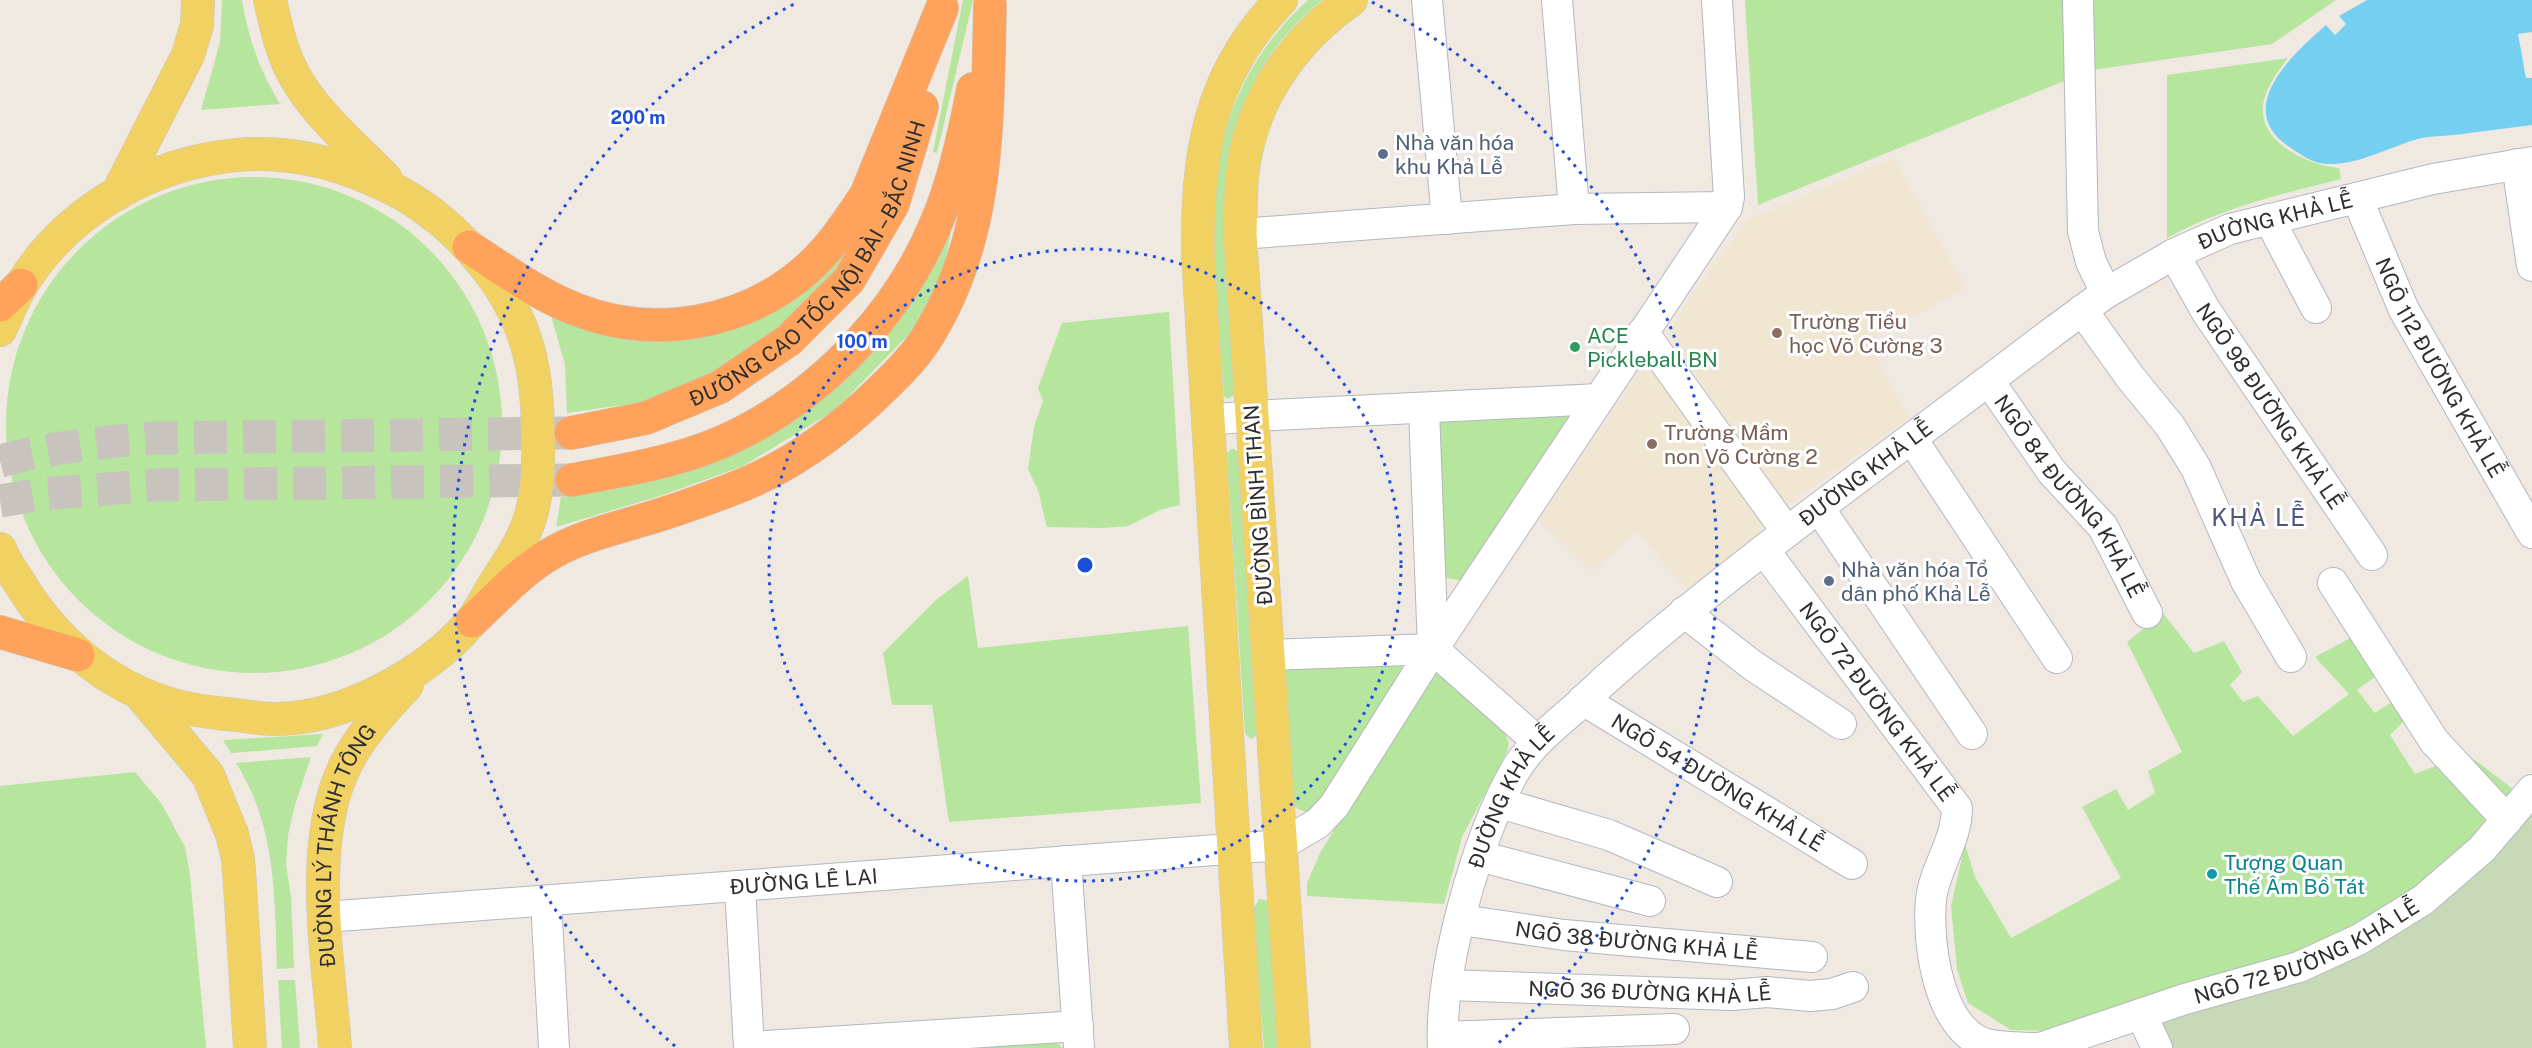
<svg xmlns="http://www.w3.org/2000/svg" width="2532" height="1048" font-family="'Public Sans',sans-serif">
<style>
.education{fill:#f0e6d1}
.green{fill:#b6e59e}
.cemetery{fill:#c8d9b8}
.water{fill:#75cff0}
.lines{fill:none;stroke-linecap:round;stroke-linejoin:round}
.highway-tunnel{stroke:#c8c4bd;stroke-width:33;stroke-dasharray:33 16;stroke-linecap:butt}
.minor-casing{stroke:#b4b7c1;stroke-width:32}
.major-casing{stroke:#c9c9c9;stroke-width:34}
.highway-casing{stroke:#c9c9c9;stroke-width:34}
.minor{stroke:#fff;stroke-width:30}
.major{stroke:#f2d163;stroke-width:33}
.highway{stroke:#ffa35c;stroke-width:33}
.ring{fill:none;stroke:#1d4ed8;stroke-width:3;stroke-dasharray:3 6}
.service-dot{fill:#5c6f8a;stroke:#fff;stroke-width:2}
.education-dot{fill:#8d6e63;stroke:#fff;stroke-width:2}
.leisure-dot{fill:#2e9e5b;stroke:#fff;stroke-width:2}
.culture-dot{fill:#0f9aa8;stroke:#fff;stroke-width:2}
.labels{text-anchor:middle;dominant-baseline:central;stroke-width:6;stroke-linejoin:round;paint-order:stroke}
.service-label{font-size:21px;fill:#4e5e75;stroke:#fff;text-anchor:start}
.street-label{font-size:21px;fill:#2e2e2e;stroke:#fff}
.education-label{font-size:21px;fill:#785e54;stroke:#fff;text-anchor:start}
.leisure-label{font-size:21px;fill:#27864d;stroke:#fff;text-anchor:start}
.culture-label{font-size:21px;fill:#0d838f;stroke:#fff;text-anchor:start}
.quarter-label{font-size:24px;letter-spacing:1.5px;fill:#4d5680;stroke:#fff}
.centre{fill:#1d4ed8;stroke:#fff;stroke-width:3}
.ring-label{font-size:18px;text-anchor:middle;font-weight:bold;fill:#1d4ed8;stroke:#fff;stroke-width:6;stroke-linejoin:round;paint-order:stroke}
</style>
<rect width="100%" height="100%" fill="#efe9e1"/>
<!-- education -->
<g class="education">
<polygon points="1894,158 1966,288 1867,341 1909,418 1785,506 1676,346 1671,329 1689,298 1748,220"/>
<polygon points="1657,370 1767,516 1760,533 1687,589 1636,531 1593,571 1539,521 1638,373"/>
</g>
<!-- green -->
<g class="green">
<path d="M222 0H242C248 38 260 71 280 104L201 110 220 42Z"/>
<polygon points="963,0 973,0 937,153 933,152"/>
<path d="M1308 0H1322C1190 109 1228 247 1234 395L1228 399 1224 396C1215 246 1184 114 1308 0Z"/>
<polygon points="1745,0 2068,0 2074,77 1758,205"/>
<polygon points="2088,0 2336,0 2272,44 2092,70"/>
<path d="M2288 58C2278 71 2264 90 2263 107 2260 144 2309 165 2339 168L2341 179C2282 194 2221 208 2167 238V75Z"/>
<circle cx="254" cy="425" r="248"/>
<polygon points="879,209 842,275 784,332 716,375 644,402 567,413 565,365 550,312 690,335"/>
<polygon points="952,227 942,279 910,333 835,410 743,466 663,495 556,527 561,497 576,496 745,441"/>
<polygon points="1169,312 1180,505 1162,509 1128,526 1102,528 1047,527 1038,490 1028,469 1034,427 1043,401 1038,388 1062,323"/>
<polygon points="1567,415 1569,421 1463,581 1447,578 1441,570 1432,419"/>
<polygon points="1231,449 1234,449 1239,453 1256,732 1256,736 1251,739 1245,734 1227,453"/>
<polygon points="968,576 978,648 1188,626 1201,803 949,822 932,705 892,705 883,653 937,599"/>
<polygon points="2163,613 2194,653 2224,641 2242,672 2230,685 2243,702 2258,696 2293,736 2349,694 2315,657 2360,633 2383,671 2357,690 2375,713 2396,699 2406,719 2390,735 2415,774 2449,761 2475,760 2518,793 2437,877 2378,915 2307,952 2048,1031 2011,1030 1968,1003 1957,969 1951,906 1965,844 1975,877 2011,938 2121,878 2082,807 2116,789 2128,810 2155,793 2148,771 2182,752 2127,642"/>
<polygon points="1401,664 1404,674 1316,810 1306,812 1294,807 1281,673 1286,666"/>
<polygon points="1442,672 1505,733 1509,743 1507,752 1462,837 1444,904 1307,896 1307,883 1320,853 1425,681 1434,673"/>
<polygon points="323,734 317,746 231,753 223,740"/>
<path d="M311 757 295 805 288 835 286 864 291 897 294 968 277 969C275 898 276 825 236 763Z"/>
<polygon points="135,772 161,803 185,847 190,875 206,1048 0,1048 0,786"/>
<polygon points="1259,899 1269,901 1279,1048 1264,1048 1253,910"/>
<polygon points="278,980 295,980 300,1048 282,1048"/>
<polygon points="1056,1041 1062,1048 956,1048"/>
</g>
<!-- cemetery -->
<polygon class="cemetery" points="2532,801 2532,1048 2162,1048 2152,1019 2284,986"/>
<!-- water -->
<path class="water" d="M2367 0H2532V32L2518 34 2526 78H2532V125C2506 128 2480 132 2454 135 2443 136 2429 136 2418 139 2388 147 2352 169 2320 163 2309 161 2297 152 2288 146 2233 108 2293 54 2326 25L2335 35 2346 24 2339 16Z"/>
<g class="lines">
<!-- highway-tunnel -->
<g class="highway-tunnel">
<path d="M0 461C51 447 102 442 155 438L566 433"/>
<polyline points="0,501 42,494 157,485 572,480"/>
</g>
<!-- minor casing -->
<g class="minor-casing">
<g id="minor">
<polyline points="1427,0 1447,219"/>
<polyline points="1557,0 1574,209"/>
<polyline points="2078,0 2083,231 2091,262 2106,293"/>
<polyline points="2517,164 2532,266"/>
<path id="s1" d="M2357 198 2404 310 2532 533"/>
<polyline points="2269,219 2316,308"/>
<polyline points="1240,234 1574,209 1727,207"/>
<path id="s2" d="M2174 254 2206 311 2372 555"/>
<polyline points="2082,310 2130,377 2170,426 2196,468 2246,581 2291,657"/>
<polyline points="1643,332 1787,532"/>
<path id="s3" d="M1989 381 2052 472 2103 527 2147 613"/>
<polyline points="1424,409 1433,649"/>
<polyline points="1209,420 1252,416 1599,399"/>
<polyline points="1912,439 2057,658"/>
<polyline points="1819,508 1972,734"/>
<path id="s4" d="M1764 550 1957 808C1957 841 1934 869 1931 900 1927 943 1938 1025 1983 1043 1998 1048 2017 1047 2033 1048"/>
<polyline points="2333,583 2434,741 2507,820"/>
<polyline points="1684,612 1752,665 1841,724"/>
<polyline points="1269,655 1433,649 1537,741"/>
<path id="s5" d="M1583 700 1852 864"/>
<polyline points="1500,803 1609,835 1717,882"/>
<polyline points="1479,856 1650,901"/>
<polyline points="1066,861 1079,1048"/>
<polyline points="740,886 749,1048"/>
<polyline points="546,901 554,1048"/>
<path id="s6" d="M325 917 1281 845 1318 823 1334 806 1433 649 1727 207 1729 197 1717 0"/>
<path id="s7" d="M1461 920 1564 935 1812 957"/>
<path id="s8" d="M1448 985 1732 995 1767 992 1810 996 1832 994 1853 987"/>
<polyline points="2141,1014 2157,1048"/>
<polyline points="1443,1037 1674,1029"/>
<polyline points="749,1047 1078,1026"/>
<path id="s9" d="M1443 1048C1439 971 1477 836 1516 769 1531 745 1553 727 1574 709 1594 690 1615 671 1636 653 1769 540 1912 440 2050 334L2106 293 2174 254 2230 229 2433 179 2532 162"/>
<path id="s10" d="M2040 1048 2185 999 2299 967 2360 939 2423 900 2482 849 2532 790"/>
</g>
</g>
<!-- major casing -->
<g class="major-casing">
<g id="major">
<path d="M270 0C276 26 281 51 294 75 316 115 355 147 386 179"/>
<polyline points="117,194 188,55 197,25 198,0"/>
<path d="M0 330C8 314 14 296 24 281 70 209 152 163 237 155 290 150 340 163 387 186 448 215 508 279 527 345 536 375 538 406 538 437 539 463 538 490 531 515 524 540 509 562 495 583 487 596 480 611 470 623 426 674 342 720 273 719 258 719 242 715 226 714 208 712 190 710 173 705 106 686 54 640 19 582 12 571 4 561 0 549"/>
<polyline points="139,693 208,775 232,834 238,859 240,885 250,1048"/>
<path id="s11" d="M335 1048C329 961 306 844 346 764 361 734 385 709 407 685"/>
<path d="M1246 1048 1198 255C1197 155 1208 75 1281 0"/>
<path d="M1294 1048 1240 234C1241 204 1240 175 1247 147 1261 86 1301 35 1351 0"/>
</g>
</g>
<!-- highway casing -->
<g class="highway-casing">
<g id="highway">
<path d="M469 247C503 269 537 294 575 309 653 340 743 325 806 270 830 249 848 222 866 195L942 8"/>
<polyline points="0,305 21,285"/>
<path id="s12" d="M571 433 646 418 720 387 789 340 849 280 893 204 922 107"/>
<path d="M572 480C630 469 690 460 743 432 828 388 901 310 937 221 954 182 965 131 973 89"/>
<path d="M472 621C496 599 519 573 547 556 574 539 606 531 636 522 668 513 699 502 730 490 779 472 826 440 864 406 885 386 910 364 926 339 991 237 987 122 990 5"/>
<polyline points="0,632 78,655"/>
</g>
</g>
<!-- minor -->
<use href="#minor" class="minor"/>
<!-- major -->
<use href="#major" class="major"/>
<!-- highway -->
<use href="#highway" class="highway"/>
</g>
<!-- distance rings -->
<g class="ring">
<circle cx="1085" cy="565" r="316"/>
<path d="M675 1046A632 632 0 0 1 798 2M1372 2A632 632 0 0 1 1495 1046"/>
</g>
<!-- markers -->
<g class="service-dot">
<circle cx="1383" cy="154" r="6"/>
<circle cx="1829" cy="581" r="6"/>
</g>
<g class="education-dot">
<circle cx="1777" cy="333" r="6"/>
<circle cx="1652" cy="444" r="6"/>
</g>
<circle class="leisure-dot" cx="1575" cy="347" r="6"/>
<circle class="culture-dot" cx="2212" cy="874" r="6"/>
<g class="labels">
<!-- service labels -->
<g class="service-label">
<text x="1395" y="142">Nhà văn hóa<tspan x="1395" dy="24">khu Khả Lễ</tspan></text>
<text x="1841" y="569">Nhà văn hóa Tổ<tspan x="1841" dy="24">dân phố Khả Lễ</tspan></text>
</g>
<!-- street labels -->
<g class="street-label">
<text stroke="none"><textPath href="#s9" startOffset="1236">ĐƯỜNG KHẢ LỄ</textPath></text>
<text stroke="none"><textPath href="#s12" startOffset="312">ĐƯỜNG CAO TỐC NỘI BÀI – BẮC NINH</textPath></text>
<text stroke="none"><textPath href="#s1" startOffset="189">NGÕ 112 ĐƯỜNG KHẢ LỄ</textPath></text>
<text stroke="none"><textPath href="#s2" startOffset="180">NGÕ 98 ĐƯỜNG KHẢ LỄ</textPath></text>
<text stroke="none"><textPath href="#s9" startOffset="750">ĐƯỜNG KHẢ LỄ</textPath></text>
<text stroke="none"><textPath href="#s3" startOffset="141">NGÕ 84 ĐƯỜNG KHẢ LỄ</textPath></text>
<text transform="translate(1258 505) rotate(-94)">ĐƯỜNG BÌNH THAN</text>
<text stroke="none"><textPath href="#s4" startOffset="189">NGÕ 72 ĐƯỜNG KHẢ LỄ</textPath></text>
<text stroke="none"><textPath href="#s5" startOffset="158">NGÕ 54 ĐƯỜNG KHẢ LỄ</textPath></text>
<text stroke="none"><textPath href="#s9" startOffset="264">ĐƯỜNG KHẢ LỄ</textPath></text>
<text stroke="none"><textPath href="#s11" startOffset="207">ĐƯỜNG LÝ THÁNH TÔNG</textPath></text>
<text stroke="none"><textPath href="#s6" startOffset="480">ĐƯỜNG LÊ LAI</textPath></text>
<text stroke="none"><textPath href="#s7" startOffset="177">NGÕ 38 ĐƯỜNG KHẢ LỄ</textPath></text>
<text stroke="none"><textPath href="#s10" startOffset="284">NGÕ 72 ĐƯỜNG KHẢ LỄ</textPath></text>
<text stroke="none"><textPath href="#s8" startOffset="202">NGÕ 36 ĐƯỜNG KHẢ LỄ</textPath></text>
</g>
<!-- education labels -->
<g class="education-label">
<text x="1789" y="321">Trường Tiểu<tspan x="1789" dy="24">học Võ Cường 3</tspan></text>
<text x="1664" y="432">Trường Mầm<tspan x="1664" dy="24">non Võ Cường 2</tspan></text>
</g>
<!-- leisure labels -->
<g class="leisure-label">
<text x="1587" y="335">ACE<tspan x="1587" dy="24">Pickleball BN</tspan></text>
</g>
<!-- culture labels -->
<g class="culture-label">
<text x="2224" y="862">Tượng Quan<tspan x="2224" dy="24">Thế Âm Bồ Tát</tspan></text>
</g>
<!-- quarter labels -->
<g class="quarter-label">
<text x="2259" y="517">KHẢ LỄ</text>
</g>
</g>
<circle cx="1085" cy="565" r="9" class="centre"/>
<g class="ring-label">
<text x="638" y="124">200 m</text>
<text x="862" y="348">100 m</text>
</g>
</svg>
